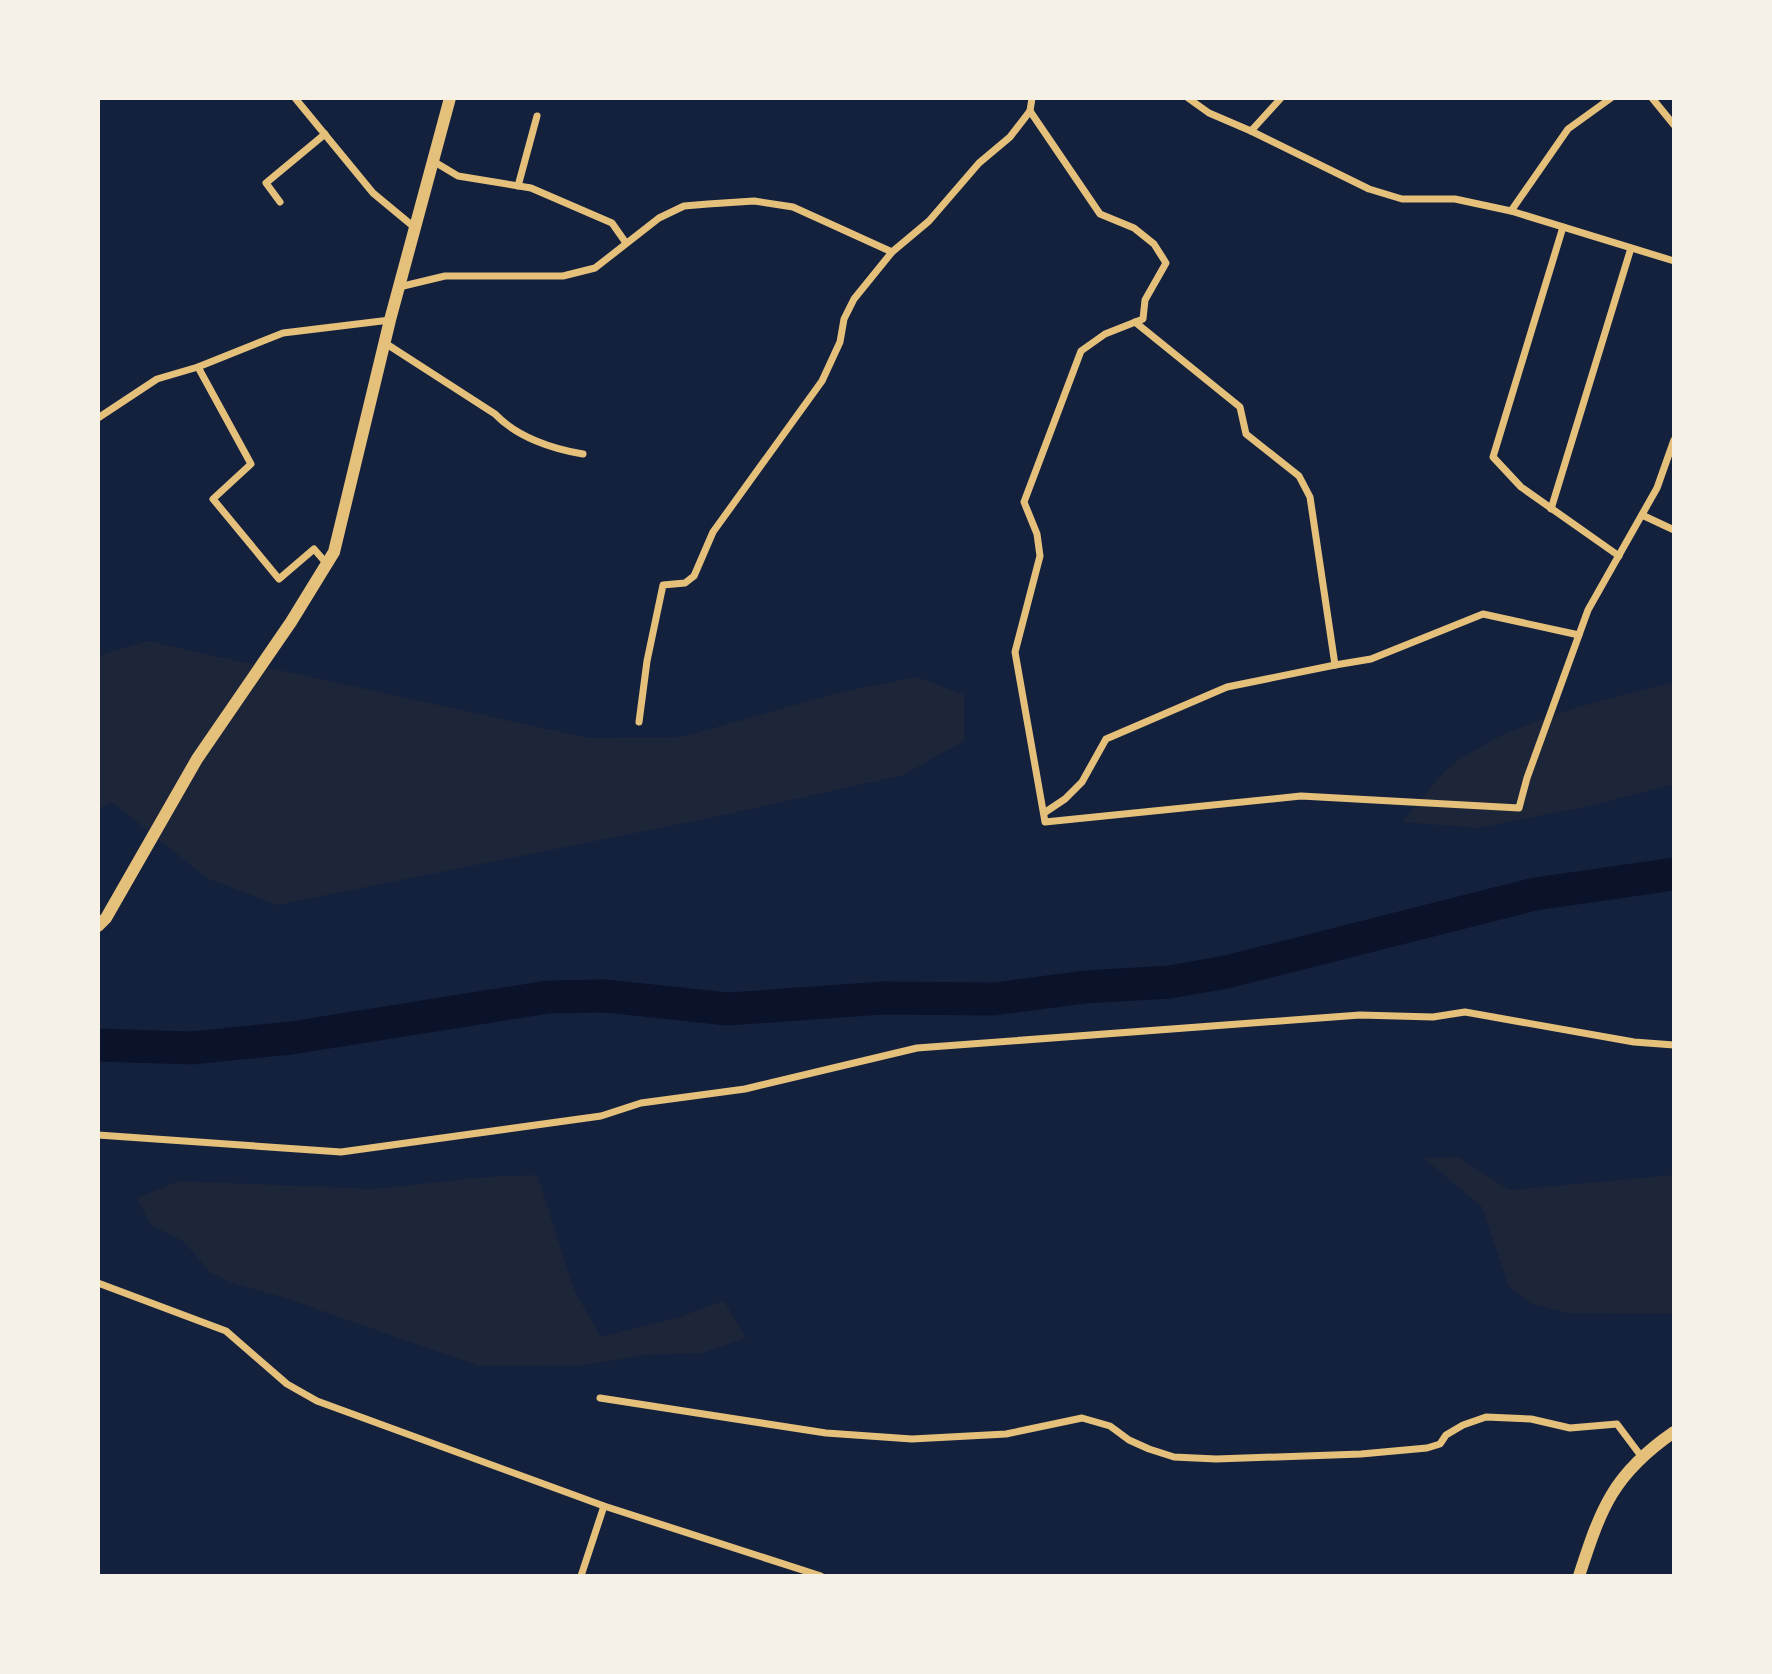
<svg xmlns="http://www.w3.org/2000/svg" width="1772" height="1674" font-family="Signika,sans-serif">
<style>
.green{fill:#1d2539}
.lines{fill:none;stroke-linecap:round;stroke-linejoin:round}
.river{stroke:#0b132b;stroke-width:33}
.minor{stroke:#e5c07b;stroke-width:7}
.tertiary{stroke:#e5c07b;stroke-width:12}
</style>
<rect width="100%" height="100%" fill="#14213d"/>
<!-- green -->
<g class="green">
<polygon points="147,641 588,738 682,737 841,692 917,677 964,695 964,741 903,775 724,815 277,905 207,878 112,802 98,809 98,656"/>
<path d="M1674 682V784L1590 806 1477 828 1402 822C1418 804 1436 777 1456 762 1519 718 1600 701 1674 682Z"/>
<polygon points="1458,1157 1509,1190 1674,1175 1674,1314 1567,1313 1532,1304 1509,1287 1482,1207 1424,1158"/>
<polygon points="537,1175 574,1290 601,1337 676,1318 724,1301 746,1338 702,1353 646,1355 585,1365 479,1366 279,1296 235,1284 211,1273 183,1241 151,1225 137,1198 179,1181 373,1189 487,1177"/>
</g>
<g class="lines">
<!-- river -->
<polyline class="river" points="98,1045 191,1048 291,1038 548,997 605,996 728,1009 883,998 994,999 1085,987 1170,982 1226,972 1535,894 1674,874"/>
<!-- minor -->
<g class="minor">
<polyline points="295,98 373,193 414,227"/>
<polyline points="1188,98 1209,113 1251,131"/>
<polyline points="1281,98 1251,131 1369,189 1402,199 1455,199 1511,211 1568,129 1611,98"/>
<polyline points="1652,98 1674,125"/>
<polyline points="1030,111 1100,214 1134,228 1154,244 1166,263 1145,300 1143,319 1105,334 1081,351 1024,502 1037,534 1040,556 1015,652 1045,822 1301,796 1519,808 1527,778 1588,610 1657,488 1674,440"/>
<polyline points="433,161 458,176 531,188 612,223 626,243"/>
<polyline points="518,186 537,116"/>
<polyline points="280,202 266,183 325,134"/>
<polyline points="1511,211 1674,261"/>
<polyline points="1563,227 1493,457 1521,487 1619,556"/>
<polyline points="399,287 445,276 563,276 595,268 659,218 684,206 708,204 754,201 793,207 892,252"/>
<polyline points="1135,322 1240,407 1246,434 1299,476 1310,497 1335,665 1371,659 1483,614 1579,635"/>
<path d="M385 343 495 414C517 437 552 449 583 454"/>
<polyline points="198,367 251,464 213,499 279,579 314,549 327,564"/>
<polyline points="98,418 157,379 198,367 283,333 390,320"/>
<polyline points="1551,509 1631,248"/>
<polyline points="1642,515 1674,530"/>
<polyline points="639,722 647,661 663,585 685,583 694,576 713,532 822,381 840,342 844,319 854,299 892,252 929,221 979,163 1010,137 1030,111 1032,98"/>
<polyline points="1044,813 1065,799 1082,782 1106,739 1227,687 1335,665"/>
<polyline points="98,1135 341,1152 601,1116 641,1103 745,1089 917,1048 1360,1015 1433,1017 1465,1012 1634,1042 1674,1045"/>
<polyline points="98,1283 226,1331 287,1384 317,1401 604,1506 821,1576"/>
<polyline points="600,1398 826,1433 912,1439 1006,1434 1082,1418 1110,1426 1129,1440 1149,1449 1174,1457 1216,1459 1361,1454 1427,1448 1440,1444 1446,1435 1463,1425 1486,1417 1531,1419 1570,1428 1617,1424 1641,1456"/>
<polyline points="581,1576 604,1506"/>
</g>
<!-- tertiary -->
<g class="tertiary">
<polyline points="98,926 106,918 197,759 291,622 334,552 390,320 450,98"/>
<path d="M1579 1576C1601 1508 1613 1474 1674 1432"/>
</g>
</g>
<!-- border -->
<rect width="1772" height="1674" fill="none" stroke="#f6f1e7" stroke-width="200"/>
</svg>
